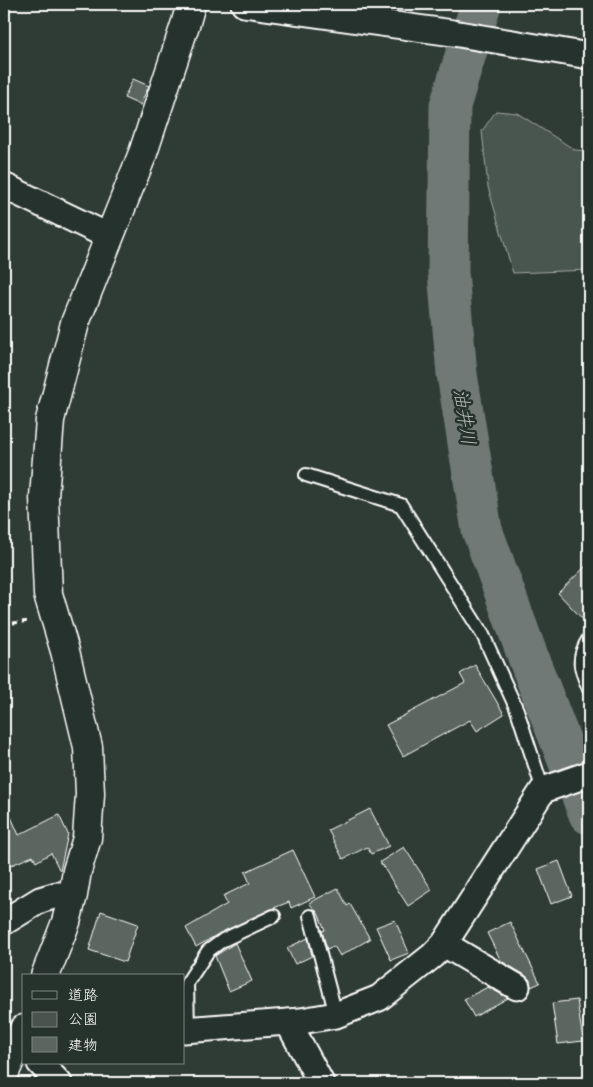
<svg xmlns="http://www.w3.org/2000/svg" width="593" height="1087" font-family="Mynerve,'Klee One',sans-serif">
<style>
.green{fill:#4a544f;stroke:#a4aaa7}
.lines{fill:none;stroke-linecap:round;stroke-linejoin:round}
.river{stroke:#707975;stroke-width:41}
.building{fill:#5b6661;stroke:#fff}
.service-casing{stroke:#fff;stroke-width:16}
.minor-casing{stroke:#fff;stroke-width:29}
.tertiary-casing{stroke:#fff;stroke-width:31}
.path{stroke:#fff;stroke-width:3;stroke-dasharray:5 4;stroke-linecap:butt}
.service{stroke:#26332d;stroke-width:12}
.minor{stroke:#26332d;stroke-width:25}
.tertiary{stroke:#26332d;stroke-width:28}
.labels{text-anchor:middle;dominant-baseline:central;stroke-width:5;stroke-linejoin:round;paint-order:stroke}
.water-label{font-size:19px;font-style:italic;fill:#b8bcba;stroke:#26332d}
</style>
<rect width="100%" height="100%" fill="#2f3b35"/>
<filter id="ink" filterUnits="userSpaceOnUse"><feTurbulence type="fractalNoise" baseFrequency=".02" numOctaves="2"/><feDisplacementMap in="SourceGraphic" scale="10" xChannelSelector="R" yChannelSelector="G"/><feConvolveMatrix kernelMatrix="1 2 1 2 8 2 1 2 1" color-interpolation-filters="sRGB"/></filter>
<g filter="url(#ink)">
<!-- green -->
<polygon class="green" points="496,111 517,113 575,150 589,151 589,270 513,273 488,187 482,131"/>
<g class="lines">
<!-- river -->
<polyline class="river" points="481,4 450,106 448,272 457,374 482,530 531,665 589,814"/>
</g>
<!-- building -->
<g class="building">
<polygon points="133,79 149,86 140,105 124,98"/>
<polygon points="589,563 589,626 558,593"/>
<polygon points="475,665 504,714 477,731 470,720 403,756 386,725 465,683 460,674"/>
<polygon points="4,801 19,835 59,815 68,834 60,871 51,853 36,862 33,856 4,868"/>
<polygon points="370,809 389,846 371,854 367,847 343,859 328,830"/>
<polygon points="404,847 432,890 408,906 380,862"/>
<polygon points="293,850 315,897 291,908 289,902 271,909 220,933 196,947 186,928 227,904 223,896 250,883 245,872"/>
<polygon points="559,861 572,896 551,904 538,869"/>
<polygon points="338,888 347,906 350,904 370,939 340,956 334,946 327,949 322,931 325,930 318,913 309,903"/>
<polygon points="101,911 138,924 125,962 89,950"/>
<polygon points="395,920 409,953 391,960 376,927"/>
<polygon points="510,922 540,983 531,987 530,980 525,975 501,961 487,933"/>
<polygon points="308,938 312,956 295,964 287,948"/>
<polygon points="235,943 252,981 229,991 215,956"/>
<polygon points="488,987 508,998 474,1017 464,999"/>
<polygon points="577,1000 583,1041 558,1044 552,1003"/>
</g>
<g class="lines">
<!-- service casing -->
<g class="service-casing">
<g id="service">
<polyline points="306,475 401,505 483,635 517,710 543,790"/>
<path d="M589 638C576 658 580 669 589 689"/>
<polyline points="310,916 336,1015"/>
<polyline points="188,1030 187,983 208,951 223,940 274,916"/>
</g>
</g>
<!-- minor casing -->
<g class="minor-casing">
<g id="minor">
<polyline points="244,4 453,33 589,56"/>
<polyline points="4,186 110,237"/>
<polyline points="4,922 40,900 57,895 73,895"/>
<polyline points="444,944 517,987"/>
<polyline points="288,1022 321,1083"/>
<polyline points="184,1030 301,1021 336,1015 379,998 432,956 444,944 543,790 589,774"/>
<polyline points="40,1063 59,1083"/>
</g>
</g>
<!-- tertiary casing -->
<g class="tertiary-casing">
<g id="tertiary">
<polyline points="45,976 66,922 73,895 77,871 87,838 90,794 88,747 65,651 48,594 44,497 50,420 75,323 143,153 186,22 191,4"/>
<polyline points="4,1074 24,1029"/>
</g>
</g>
<!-- path -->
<polyline class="path" points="4,624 30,621"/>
<!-- service -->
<use href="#service" class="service"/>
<!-- minor -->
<use href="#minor" class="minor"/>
<!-- tertiary -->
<use href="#tertiary" class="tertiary"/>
</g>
</g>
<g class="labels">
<!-- water labels -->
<g class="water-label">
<text transform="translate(464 417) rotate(81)">油井川</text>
</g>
</g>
<!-- margin -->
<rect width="593" height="1087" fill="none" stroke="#26332d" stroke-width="20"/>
<rect x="10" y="10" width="573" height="1067" fill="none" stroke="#fff" stroke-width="2" filter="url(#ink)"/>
<!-- legend -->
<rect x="22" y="974" width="162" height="90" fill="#26332d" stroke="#7d8581"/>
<rect x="32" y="991" width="25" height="8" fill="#26332d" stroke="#7d8581"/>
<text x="68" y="1000" font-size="15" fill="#ffffff">道路</text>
<rect x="32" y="1012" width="25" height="15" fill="#4a544f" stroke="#7d8581"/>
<text x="68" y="1024" font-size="15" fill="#ffffff">公園</text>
<rect x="32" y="1037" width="25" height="15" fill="#5b6661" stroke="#7d8581"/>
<text x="68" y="1050" font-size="15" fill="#ffffff">建物</text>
</svg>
